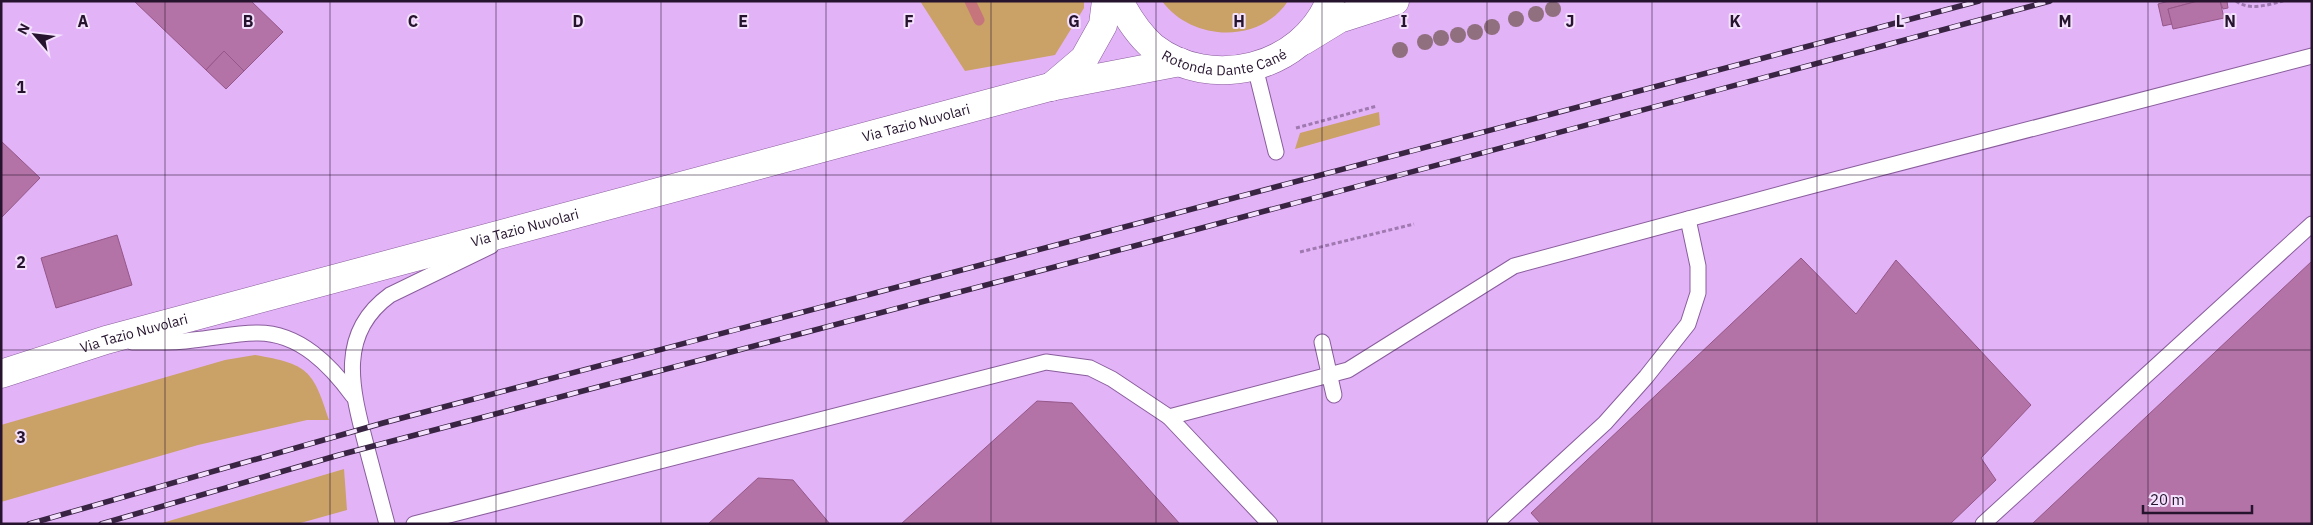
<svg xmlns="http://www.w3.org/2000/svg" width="2313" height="525" font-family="'IBM Plex Sans',sans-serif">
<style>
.green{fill:#caa166}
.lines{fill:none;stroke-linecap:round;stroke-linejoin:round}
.stream{stroke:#c5757b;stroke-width:11}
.building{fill:#b473a6;stroke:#955688}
.service-casing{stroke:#895d9c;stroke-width:17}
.minor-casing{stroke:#895d9c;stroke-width:29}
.tertiary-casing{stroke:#895d9c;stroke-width:29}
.path{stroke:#9f79af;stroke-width:3;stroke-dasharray:4 2.5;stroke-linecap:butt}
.service{stroke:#fff;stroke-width:15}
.minor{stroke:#fff;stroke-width:28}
.tertiary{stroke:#fff;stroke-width:28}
.rail-casing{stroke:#392443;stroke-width:5.5}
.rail{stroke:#f4e1fd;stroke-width:4;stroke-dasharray:11;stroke-linecap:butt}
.tree{fill:#906f7e}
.grid{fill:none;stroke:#26142e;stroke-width:1;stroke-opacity:0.55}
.labels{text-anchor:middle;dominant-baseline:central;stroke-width:4;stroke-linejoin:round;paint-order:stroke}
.street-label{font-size:14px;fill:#26142e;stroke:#f4e1fd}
.grid-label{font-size:16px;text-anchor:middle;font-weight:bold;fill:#26142e;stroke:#f4e1fd;stroke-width:4;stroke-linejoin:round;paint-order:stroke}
</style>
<rect width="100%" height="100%" fill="#e3b3f8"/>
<!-- green -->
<g class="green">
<polygon points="920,1 1084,1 1084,8 1055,55 965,71"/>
<path d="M1162 1H1288C1259 45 1191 41 1162 1Z"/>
<polygon points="1379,112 1380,125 1295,149 1300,133"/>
<path d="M255 355C308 364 313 370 329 420H307L198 445 1 502V425L225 360Z"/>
<polygon points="344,469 347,510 297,524 159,524"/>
</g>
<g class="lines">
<!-- stream -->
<polyline class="stream" points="970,1 979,20"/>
</g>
<!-- building -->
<g class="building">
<polygon points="134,1 251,1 283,32 244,71 224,51 206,70"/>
<polygon points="2169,1 2198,1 2168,9 2172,24 2163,26 2158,4"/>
<polygon points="2198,1 2220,1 2224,18 2173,29 2168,9"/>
<polygon points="2220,1 2227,1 2228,8 2223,9"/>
<polygon points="224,51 244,71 226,89 206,70"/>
<polygon points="1,141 40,178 1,218"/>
<polygon points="117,235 132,285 56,308 41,258"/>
<polygon points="1801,258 1856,314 1896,260 2031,405 1981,458 1996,480 1950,524 1541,524 1531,513"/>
<polygon points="2312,261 2312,524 2032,524"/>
<polygon points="1037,401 1072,403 1180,524 901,524"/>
<polygon points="758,478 793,480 830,524 708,524"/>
</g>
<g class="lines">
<!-- service casing -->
<g class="service-casing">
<g id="service">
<polyline points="1255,67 1276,152"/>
<path d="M132 342C152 342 173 343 193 340 215 338 236 333 258 333 300 333 331 366 353 396"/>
<polyline points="1322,342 1334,395"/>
<path d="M387 524C380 498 373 472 366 445 352 390 336 334 390 295L491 246"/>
<polyline points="414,524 1046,362 1090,368 1112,379 1169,417"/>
<polyline points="1270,524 1169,417 1348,370 1514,266 1807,187 2312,56"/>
<polyline points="1495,524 1605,423 1646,377 1688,324 1698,293 1698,266 1688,219"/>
<polyline points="1983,524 2312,224"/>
</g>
</g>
<!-- minor casing -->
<g class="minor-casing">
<polyline id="minor" points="1303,41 1339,19 1395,1"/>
</g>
<!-- tertiary casing -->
<g class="tertiary-casing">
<g id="tertiary">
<path id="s1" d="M1119 1C1128 18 1138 34 1153 47 1211 92 1302 69 1330 1"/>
<polyline points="1051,87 1084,59 1103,25 1106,1"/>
<path id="s2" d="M1 374 106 340 1050 87 1180 62"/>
</g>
</g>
<!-- path -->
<g class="path">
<path d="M2236 1C2250 11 2267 5 2283 1"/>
<polyline points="1296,128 1377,106"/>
<polyline points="1300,252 1414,224"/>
</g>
<!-- service -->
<use href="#service" class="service"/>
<!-- minor -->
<use href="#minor" class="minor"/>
<!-- tertiary -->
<use href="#tertiary" class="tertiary"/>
<!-- rail casing -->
<g class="rail-casing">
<g id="rail">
<polyline points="29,524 383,423 1979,1"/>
<polyline points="101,524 339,455 1157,240 2050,1"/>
</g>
</g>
<!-- rail -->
<use href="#rail" class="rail"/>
</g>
<!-- trees -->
<g class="tree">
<circle cx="1553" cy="9" r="8"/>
<circle cx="1536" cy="14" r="8"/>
<circle cx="1516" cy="19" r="8"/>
<circle cx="1492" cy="27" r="8"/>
<circle cx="1475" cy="32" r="8"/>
<circle cx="1458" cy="35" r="8"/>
<circle cx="1441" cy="38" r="8"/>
<circle cx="1425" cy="42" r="8"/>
<circle cx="1400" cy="50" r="8"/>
</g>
<!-- grid -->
<path class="grid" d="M165 1V524M330 1V524M496 1V524M661 1V524M826 1V524M991 1V524M1156 1V524M1322 1V524M1487 1V524M1652 1V524M1817 1V524M1983 1V524M2148 1V524M1 175H2312M1 350H2312"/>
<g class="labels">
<!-- street labels -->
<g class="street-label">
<text stroke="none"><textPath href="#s1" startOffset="134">Rotonda Dante Cané</textPath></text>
<text stroke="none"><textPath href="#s2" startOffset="949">Via Tazio Nuvolari</textPath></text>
<text stroke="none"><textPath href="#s2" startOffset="544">Via Tazio Nuvolari</textPath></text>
<text stroke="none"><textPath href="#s2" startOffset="139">Via Tazio Nuvolari</textPath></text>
</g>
</g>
<g class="grid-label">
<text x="83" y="27">A</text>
<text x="248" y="27">B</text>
<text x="413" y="27">C</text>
<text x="578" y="27">D</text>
<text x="743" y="27">E</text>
<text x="909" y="27">F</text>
<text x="1074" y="27">G</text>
<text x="1239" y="27">H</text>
<text x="1404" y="27">I</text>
<text x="1570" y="27">J</text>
<text x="1735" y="27">K</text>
<text x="1900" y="27">L</text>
<text x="2065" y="27">M</text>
<text x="2230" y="27">N</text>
<text x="21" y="93">1</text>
<text x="21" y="268">2</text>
<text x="21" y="443">3</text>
</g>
<!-- border -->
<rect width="2313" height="525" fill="none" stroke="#26142e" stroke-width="5"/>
<!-- north arrow -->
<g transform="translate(35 35) rotate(298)" stroke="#f4e1fd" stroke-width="4" paint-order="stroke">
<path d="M0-4L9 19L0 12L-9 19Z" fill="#26142e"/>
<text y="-8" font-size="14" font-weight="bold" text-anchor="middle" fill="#26142e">N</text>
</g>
<!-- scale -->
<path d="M2143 505v8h109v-8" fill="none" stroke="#26142e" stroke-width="2.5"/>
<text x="2150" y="505" font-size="15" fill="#26142e" stroke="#f4e1fd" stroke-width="4" paint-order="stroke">20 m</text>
</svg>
